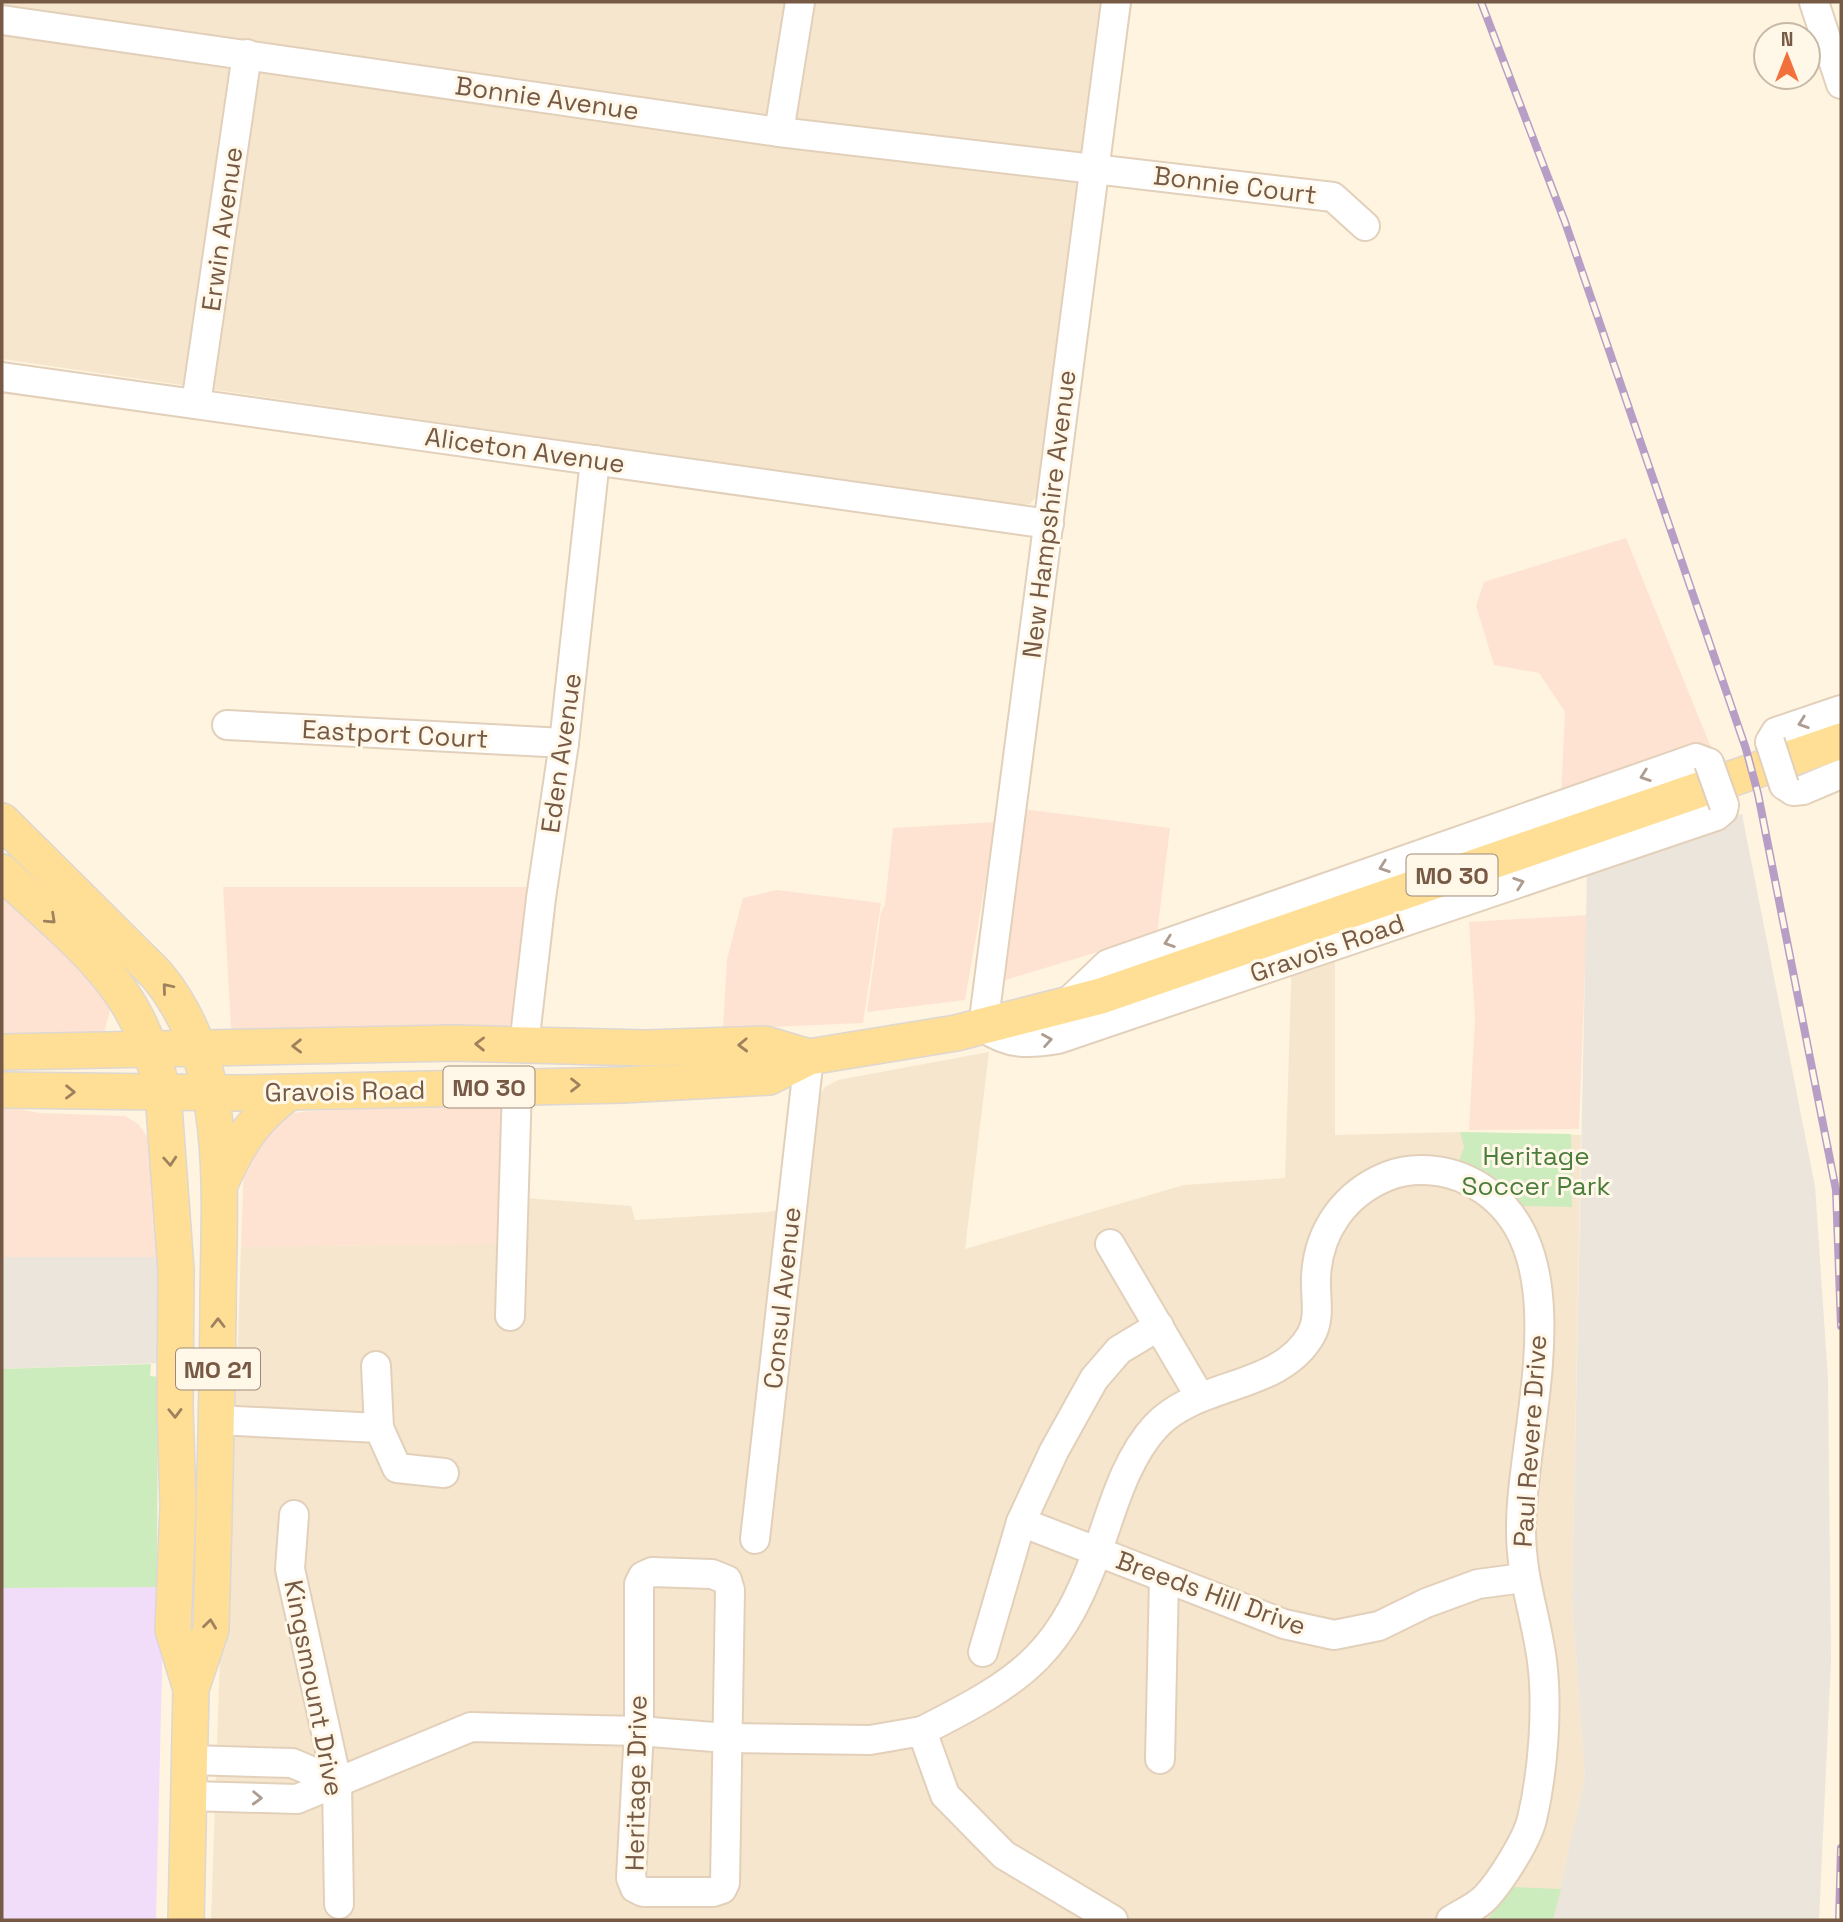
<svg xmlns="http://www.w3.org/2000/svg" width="1843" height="1922" font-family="'Space Grotesk',sans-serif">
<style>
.residential{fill:#f6e6cd}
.commercial{fill:#ffe3d2}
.industrial{fill:#ece5dc}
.education{fill:#f1ddfa}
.green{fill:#cdecbd}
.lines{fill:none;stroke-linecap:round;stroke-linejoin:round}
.minor-casing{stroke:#e2d0bb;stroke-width:32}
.major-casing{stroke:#ded7d2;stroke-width:38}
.minor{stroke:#fff;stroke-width:28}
.major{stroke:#ffdf95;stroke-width:35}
.rail-casing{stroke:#b79ec7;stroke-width:8}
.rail{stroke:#fff7e7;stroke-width:5;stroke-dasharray:16;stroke-linecap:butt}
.minor-bridge-casing{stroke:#e2d0bb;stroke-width:32;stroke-linecap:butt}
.minor-bridge{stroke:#fff;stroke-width:28}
.oneway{stroke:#ad9c8f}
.oneway2{stroke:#9f825d}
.labels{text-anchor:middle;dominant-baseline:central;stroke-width:6;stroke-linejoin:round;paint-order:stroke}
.shield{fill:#fff7e7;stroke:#9f8976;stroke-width:2}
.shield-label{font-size:24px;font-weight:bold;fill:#765a45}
.street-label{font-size:26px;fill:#765a45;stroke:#fff7e7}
.park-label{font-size:26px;fill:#4b7d3c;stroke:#fff7e7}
</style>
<rect width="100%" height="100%" fill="#fef4df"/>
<!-- residential -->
<g class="residential">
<polygon points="2,2 1108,2 1042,490 1030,504 1015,506 2,359"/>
<polygon points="1335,943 1335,1135 1460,1132 1581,1135 1572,1602 1585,1777 1553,1920 211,1920 230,1365 238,1344 241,1247 520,1243 525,1198 631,1206 635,1220 768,1212 806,1204 820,1095 825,1087 838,1080 989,1052 965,1249 1184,1185 1285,1178 1292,956"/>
</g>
<!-- commercial -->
<g class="commercial">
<polygon points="1626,538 1712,750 1561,796 1565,712 1539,673 1494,665 1476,606 1484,582"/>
<polygon points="1023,809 1170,828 1157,934 1002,981"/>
<polygon points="996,822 965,1000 867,1012 881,912 885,905 893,828"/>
<polygon points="2,887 112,1004 103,1036 2,1040"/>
<polygon points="223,887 531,887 514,1018 508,1027 239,1033 231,1027"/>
<polygon points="777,890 881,903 863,1023 723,1029 727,959 743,898"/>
<polygon points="1587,915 1579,1129 1469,1130 1475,1018 1469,922"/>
<polygon points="421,1101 509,1101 502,1244 241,1247 244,1161 281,1114"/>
<polygon points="2,1106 40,1113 125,1116 138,1124 150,1140 160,1257 2,1257"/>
</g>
<!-- industrial -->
<g class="industrial">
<polygon points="1742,814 1815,1186 1828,1379 1831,1661 1819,1920 1553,1920 1585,1777 1572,1602 1587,870"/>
<polygon points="2,1257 160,1257 160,1363 2,1369"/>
</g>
<!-- education -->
<polygon class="education" points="164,1587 156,1920 2,1920 2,1588"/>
<!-- green -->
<g class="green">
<polygon points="1460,1132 1571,1134 1572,1207 1518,1206 1487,1174 1459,1161 1464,1147"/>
<polygon points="151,1364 150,1376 158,1377 157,1587 2,1588 2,1369"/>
<polygon points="1514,1887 1561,1889 1553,1920 1487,1920"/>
</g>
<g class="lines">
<!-- minor casing -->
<g class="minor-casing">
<g id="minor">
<path d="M1116 2 983 1027C1009 1045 1028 1044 1058 1039L1716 816 1723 810 1724 805"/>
<polyline points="1814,2 1841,84"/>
<polyline points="2,20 779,132 1333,197 1365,226"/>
<polyline points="779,132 800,2"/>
<polyline points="2,377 1049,524"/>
<polyline points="196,404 247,54"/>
<polyline points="227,725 564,743"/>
<polyline points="1770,742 1776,732 1841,710"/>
<polyline points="1784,785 1793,791 1803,790 1841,774"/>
<polyline points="1065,1005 1108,964 1682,763 1696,758 1709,763"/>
<polyline points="524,1045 541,898 564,743 595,460"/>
<polyline points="1110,1244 1200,1397"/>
<polyline points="510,1316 517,1086"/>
<polyline points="376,1366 379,1428"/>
<polyline points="216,1420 379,1428 397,1468 444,1473"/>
<polyline points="294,1515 290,1569 337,1782 339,1904"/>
<polyline points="1021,1522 1284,1624 1334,1635 1379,1626 1426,1603 1478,1584 1523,1578"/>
<polyline points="755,1539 809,1057"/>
<polygon points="652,1572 712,1574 727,1580 730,1590 725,1883 722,1889 713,1892 643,1892 635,1888 631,1878 639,1731 639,1584 643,1576"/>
<polyline points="983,1652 1021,1522 1054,1451 1094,1379 1119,1350 1159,1326"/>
<path d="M922 1731C1029 1677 1062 1653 1102 1538 1115 1500 1128 1456 1156 1426 1198 1381 1280 1390 1311 1335 1321 1317 1315 1297 1316 1277 1318 1231 1345 1193 1388 1176 1413 1166 1446 1169 1469 1181 1588 1240 1520 1429 1521 1530 1521 1579 1536 1615 1542 1661 1548 1708 1543 1772 1532 1819 1527 1840 1501 1881 1486 1897 1477 1907 1462 1913 1451 1920"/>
<polyline points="1160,1759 1164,1578"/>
<polyline points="190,1760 292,1763 337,1782"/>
<polyline points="188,1796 297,1799 471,1727 639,1731 726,1738 870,1740 922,1731 945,1795 1004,1855 1113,1920"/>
</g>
</g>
<!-- major casing -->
<g class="major-casing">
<g id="major">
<path d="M2 821 157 975C234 1068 218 1198 218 1311 217 1417 214 1523 211 1629L191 1689 186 1920"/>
<path d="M2 872C42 911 91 948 122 994 142 1023 155 1060 163 1093L176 1270 175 1406 178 1506 173 1630 191 1689"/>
<polyline points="2,1052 454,1043 646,1048 765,1044 809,1057"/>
<polyline points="2,1090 239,1093 623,1085 769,1077 809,1057 956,1033 1101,996 1841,741"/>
<path d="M221 1182C240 1140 253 1120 289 1092"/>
</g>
</g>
<!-- minor -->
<use href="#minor" class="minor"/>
<!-- major -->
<use href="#major" class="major"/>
<!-- rail casing -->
<g class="rail-casing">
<g id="rail">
<polyline points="1481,2 1565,222 1746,749 1758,794 1836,1190 1841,1326"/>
<polyline points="1839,1920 1841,1848"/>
</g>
</g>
<!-- rail -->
<use href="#rail" class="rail"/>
<!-- minor-bridge casing -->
<g class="minor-bridge-casing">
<g id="minor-bridge">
<polyline points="1770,742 1784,785"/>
<polyline points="1709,763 1724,805"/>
</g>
</g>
<!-- minor-bridge -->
<use href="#minor-bridge" class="minor-bridge"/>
</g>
<!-- one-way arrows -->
<defs><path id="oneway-chevron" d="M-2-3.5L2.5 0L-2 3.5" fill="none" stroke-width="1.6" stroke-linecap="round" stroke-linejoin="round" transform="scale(1.75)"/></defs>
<g class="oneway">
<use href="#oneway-chevron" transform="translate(1803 723) rotate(161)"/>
<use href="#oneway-chevron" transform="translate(1645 776) rotate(161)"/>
<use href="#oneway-chevron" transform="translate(1384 867) rotate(161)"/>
<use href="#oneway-chevron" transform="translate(1519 883) rotate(-19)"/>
<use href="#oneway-chevron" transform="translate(1169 942) rotate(161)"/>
<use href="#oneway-chevron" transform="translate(1047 1040) rotate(-10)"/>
<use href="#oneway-chevron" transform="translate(257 1798) rotate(2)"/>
</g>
<g class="oneway2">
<use href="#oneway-chevron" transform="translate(51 919) rotate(43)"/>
<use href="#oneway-chevron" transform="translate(167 988) rotate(-130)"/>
<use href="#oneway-chevron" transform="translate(480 1044) rotate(-179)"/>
<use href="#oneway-chevron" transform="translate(743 1045) rotate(178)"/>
<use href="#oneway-chevron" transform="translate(297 1046) rotate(179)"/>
<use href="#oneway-chevron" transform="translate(575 1085)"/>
<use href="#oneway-chevron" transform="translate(70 1092) rotate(1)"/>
<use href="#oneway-chevron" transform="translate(170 1161) rotate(86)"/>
<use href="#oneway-chevron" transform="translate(218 1323) rotate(-90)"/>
<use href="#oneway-chevron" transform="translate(175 1413) rotate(89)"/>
<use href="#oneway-chevron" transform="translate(210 1624) rotate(-83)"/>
</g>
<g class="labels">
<!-- shield labels -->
<g class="shield">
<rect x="1406.5" y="854.5" width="91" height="41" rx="5"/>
<rect x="443.5" y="1066.5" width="91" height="41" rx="5"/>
<rect x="176" y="1348.5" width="84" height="41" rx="5"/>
</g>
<g class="shield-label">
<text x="1452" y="875">MO 30</text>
<text x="489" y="1087">MO 30</text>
<text x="218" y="1369">MO 21</text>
</g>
<!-- street labels -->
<g class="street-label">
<text transform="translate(547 98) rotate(8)">Bonnie Avenue</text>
<text transform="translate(1235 185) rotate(7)">Bonnie Court</text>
<text transform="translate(222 229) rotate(-82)">Erwin Avenue</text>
<text transform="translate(525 450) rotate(8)">Aliceton Avenue</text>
<text transform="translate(1049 514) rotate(-83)">New Hampshire Avenue</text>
<text transform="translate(395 734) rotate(3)">Eastport Court</text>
<text transform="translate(561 753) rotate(-82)">Eden Avenue</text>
<text transform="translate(1327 948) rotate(-19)">Gravois Road</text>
<text transform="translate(345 1091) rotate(-1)">Gravois Road</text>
<text transform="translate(782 1298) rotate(-84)">Consul Avenue</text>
<text transform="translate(1530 1441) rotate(-86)">Paul Revere Drive</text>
<text transform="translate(1211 1593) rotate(20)">Breeds Hill Drive</text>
<text transform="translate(314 1688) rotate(79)">Kingsmount Drive</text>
<text transform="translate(636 1783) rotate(-89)">Heritage Drive</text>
</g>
<!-- park labels -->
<g class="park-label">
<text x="1536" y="1156">Heritage<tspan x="1536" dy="30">Soccer Park</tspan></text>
</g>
</g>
<!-- border -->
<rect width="1843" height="1922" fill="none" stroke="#765a45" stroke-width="7"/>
<!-- north arrow -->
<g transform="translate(1787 56)"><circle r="33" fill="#fff7e7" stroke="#c8b8a6" stroke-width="2"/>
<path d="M0-5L12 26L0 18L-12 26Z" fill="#f2713b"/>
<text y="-10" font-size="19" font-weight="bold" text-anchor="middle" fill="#765a45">N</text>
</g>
</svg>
